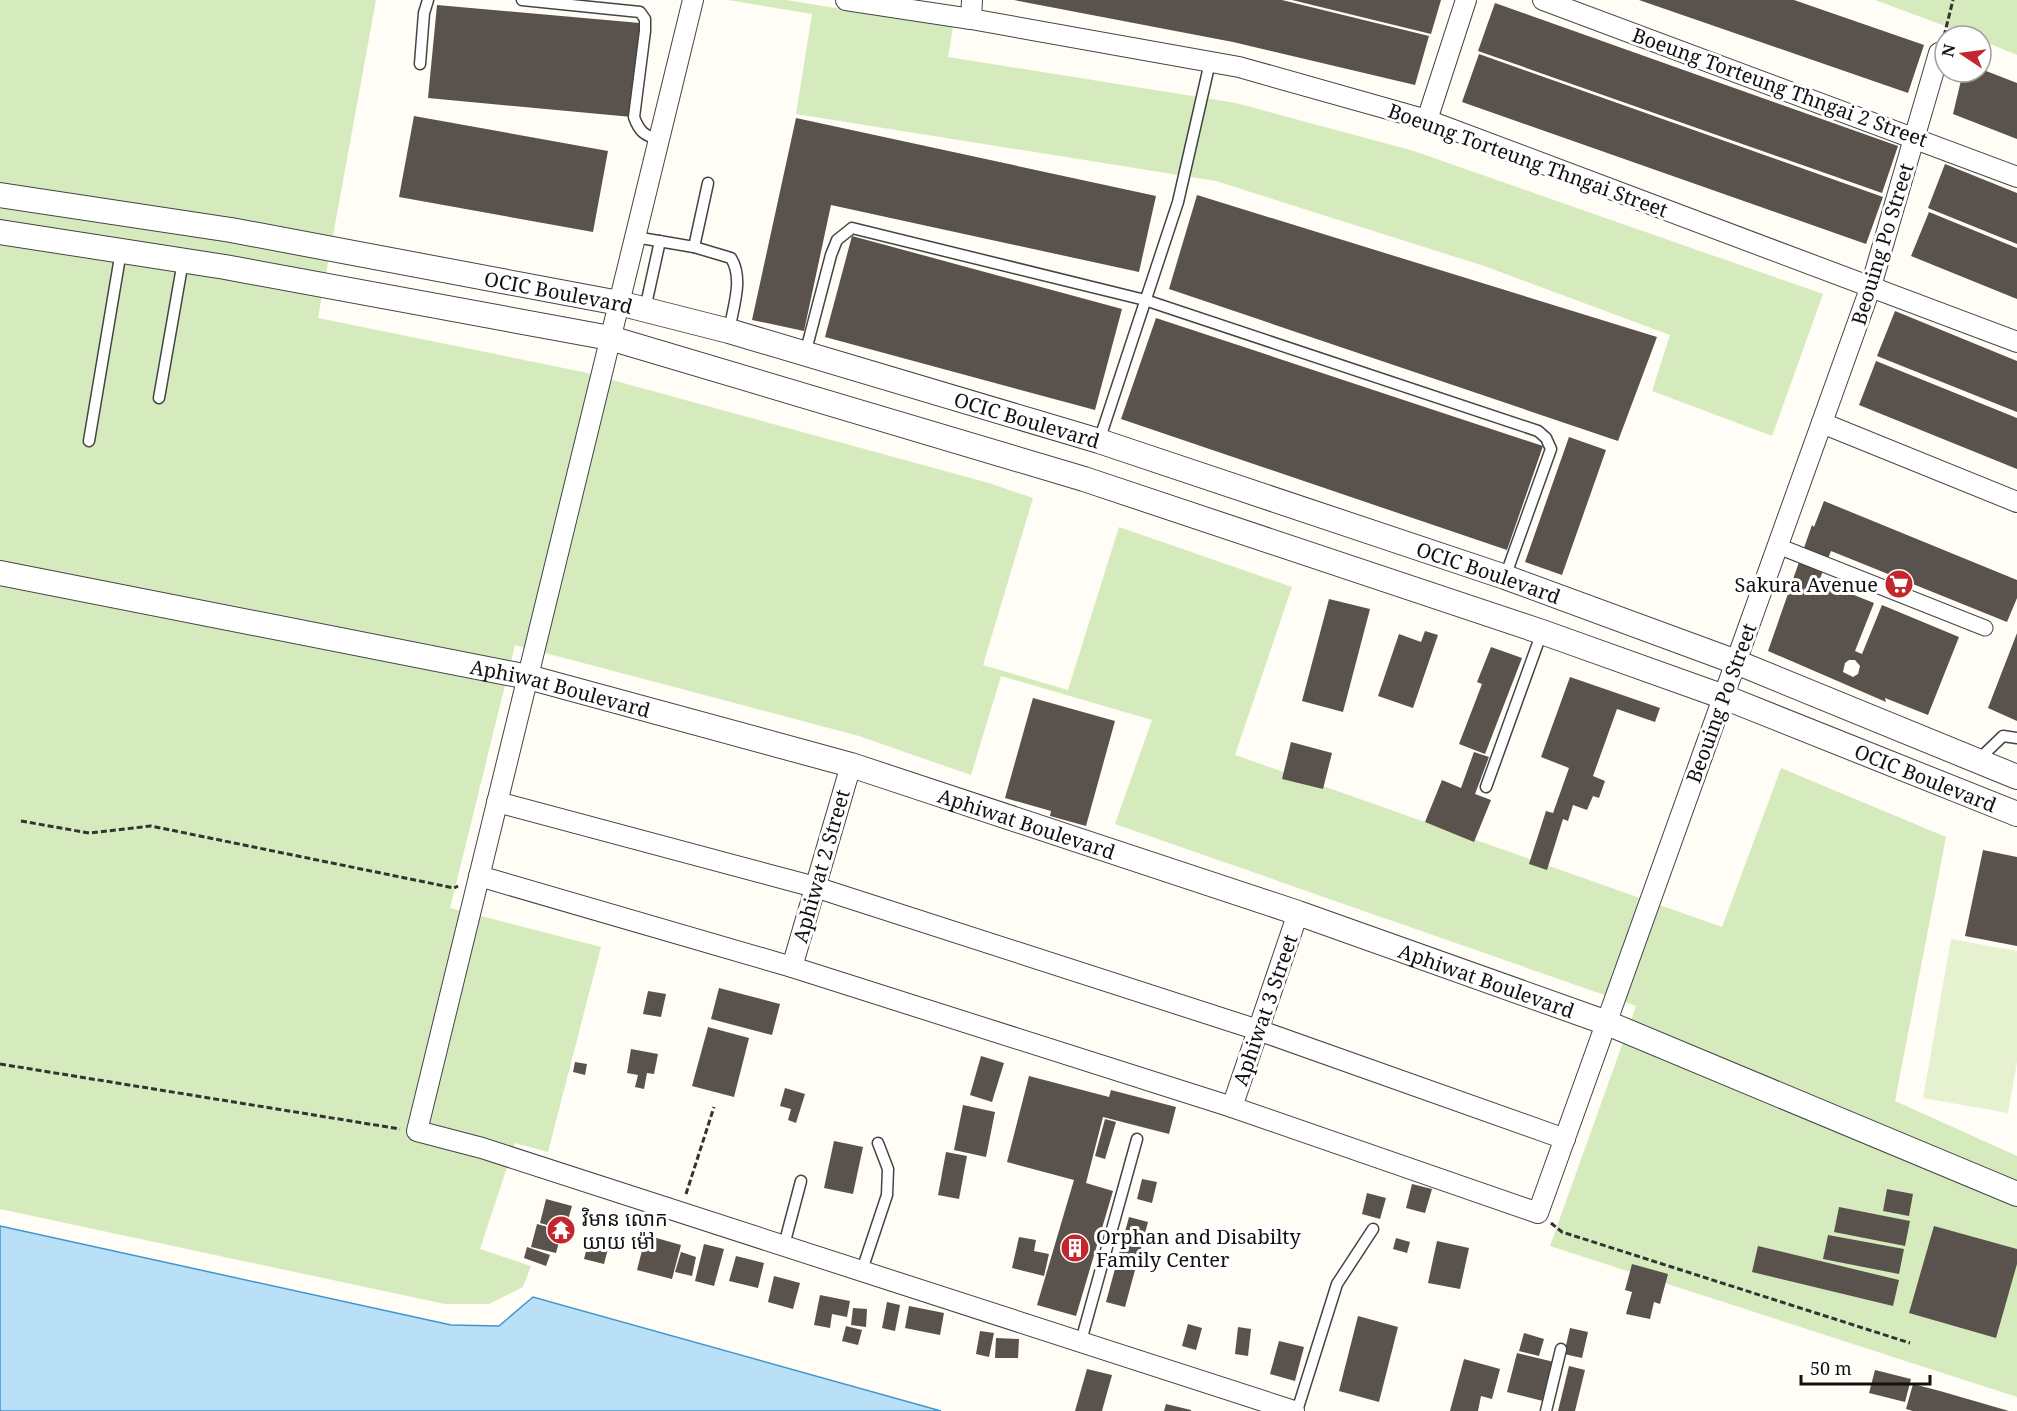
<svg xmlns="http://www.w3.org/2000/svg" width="2017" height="1411" font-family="'Noto Serif','Noto Sans Khmer',serif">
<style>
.green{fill:#d5ebbd}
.pitch{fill:#e6f2cf}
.water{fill:#b9e0f7;stroke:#3f96cf;stroke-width:1.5}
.building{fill:#5a524d;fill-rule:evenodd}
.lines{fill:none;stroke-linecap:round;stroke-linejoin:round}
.service-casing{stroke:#444;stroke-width:13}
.pedestrian-casing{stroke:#444;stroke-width:17}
.minor-casing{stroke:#444;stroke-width:22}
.tertiary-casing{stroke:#444;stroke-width:26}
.path{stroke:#333;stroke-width:3;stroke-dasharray:6 3;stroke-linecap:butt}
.service{stroke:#fff;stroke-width:10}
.pedestrian{stroke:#fff;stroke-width:15}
.minor{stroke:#fff;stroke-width:20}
.tertiary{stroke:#fff;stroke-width:24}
.labels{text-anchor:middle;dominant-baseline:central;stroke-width:6;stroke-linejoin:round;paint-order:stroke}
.street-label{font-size:20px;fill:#111;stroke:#fff}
.poi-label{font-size:20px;fill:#111;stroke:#fff;text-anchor:start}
</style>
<rect width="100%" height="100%" fill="#fffdf5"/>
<!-- green -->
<g class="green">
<polygon points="0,0 376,0 318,318 583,372 989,483 1033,498 983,665 1068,690 1119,527 1292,587 1235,755 1722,927 1781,768 1946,837 1895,1101 2017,1156 2017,1397 1550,1246 1636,1006 1115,824 1152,720 1001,676 971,775 859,736 515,645 450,908 601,947 548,1152 515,1143 480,1249 531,1266 523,1287 489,1304 445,1304 0,1209"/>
<polygon points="728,0 786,0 953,27 948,57 1236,103 1414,151 1823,294 1772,436 1652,391 1670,335 1484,266 1216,181 796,114 812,14"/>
<polygon points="1875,0 2017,0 2017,55 1981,40 1981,36 1972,36"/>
</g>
<!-- pitch -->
<polygon class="pitch" points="1951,939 2017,951 2017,1062 2008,1113 1923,1098"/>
<!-- water -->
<polygon class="water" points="0,1226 451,1325 499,1326 533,1297 941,1411 0,1411"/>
<!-- building -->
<g class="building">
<polygon points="1014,0 1282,0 1429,36 1415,85 1233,42"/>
<polygon points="1292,0 1441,0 1431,34"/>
<polygon points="1639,0 1794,0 1924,45 1908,93"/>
<polygon points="1495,3 1898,146 1882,193 1478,51"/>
<polygon points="437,5 640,23 632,117 428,98"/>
<polygon points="1479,54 1883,197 1866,244 1462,102"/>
<polygon points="1981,69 2017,83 2017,139 1953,114 1963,72 1981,72"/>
<polygon points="414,116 608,151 593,232 399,197"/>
<polygon points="796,118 1156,196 1139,272 831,205 804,331 752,320"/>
<polygon points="1945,164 2017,193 2017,244 1928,208"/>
<polygon points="1197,195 1657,337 1618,441 1169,289"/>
<polygon points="1929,212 2017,248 2017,299 1911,256"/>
<polygon points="852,236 1122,309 1095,410 825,337"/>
<polygon points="1895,311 2017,361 2017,412 1877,356"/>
<polygon points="1156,318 1543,446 1507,550 1121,419"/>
<polygon points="1876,361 2017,418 2017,469 1859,405"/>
<polygon points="1569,437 1606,450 1562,575 1525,562"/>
<path d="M1824 501 2017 580V598L2007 622 1831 551 1819 581 1874 603 1855 651 1862 654 1882 605 1959 637 1928 715 1885 698 1886 702 1768 651 1812 525 1814 527ZM1849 660H1855L1860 666 1858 674 1853 677 1843 672 1845 663Z"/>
<polygon points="1329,599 1370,609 1343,712 1302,701"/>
<polygon points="1425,631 1438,635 1413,708 1378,696 1399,634 1421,642"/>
<polygon points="2017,633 2017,721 1988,708"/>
<polygon points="1491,647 1522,658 1485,754 1459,744 1482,684 1477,682"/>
<polygon points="1570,677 1660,708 1655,722 1617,709 1593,776 1605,781 1599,798 1593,796 1587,810 1573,805 1568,821 1563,819 1547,870 1529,864 1546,811 1553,813 1569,768 1541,757"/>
<polygon points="1033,698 1115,721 1086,826 1050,816 1051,811 1005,798"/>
<polygon points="1291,742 1332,753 1323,789 1282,779"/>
<polygon points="1474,752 1489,757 1475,794 1491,800 1474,842 1425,822 1442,780 1461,788"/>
<polygon points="1983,850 2017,857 2017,946 1965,936"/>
<polygon points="719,988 780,1004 772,1035 711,1019"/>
<polygon points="648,991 666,994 661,1017 643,1014"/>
<polygon points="708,1027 749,1038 734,1097 692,1086"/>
<polygon points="631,1049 658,1054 654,1074 647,1073 644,1089 635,1087 638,1075 627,1073"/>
<polygon points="981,1056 1004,1063 992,1102 970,1095"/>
<polygon points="575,1062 587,1064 585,1075 573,1072"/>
<polygon points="1029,1076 1109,1097 1111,1090 1176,1107 1169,1134 1103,1117 1086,1183 1113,1191 1076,1316 1037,1305 1074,1180 1007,1162"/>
<polygon points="785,1088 805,1094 796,1123 788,1120 791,1109 780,1106"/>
<polygon points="963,1105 995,1112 986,1157 954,1150"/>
<polygon points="1105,1119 1116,1122 1105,1159 1095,1156"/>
<polygon points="834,1141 863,1147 853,1194 824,1188"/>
<polygon points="946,1152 967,1156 959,1199 938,1195"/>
<polygon points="1142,1179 1157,1182 1152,1203 1137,1199"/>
<polygon points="1412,1184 1432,1189 1425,1213 1406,1208"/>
<polygon points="1887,1189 1913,1194 1909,1216 1883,1211"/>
<polygon points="1367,1193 1386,1198 1380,1219 1362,1214"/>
<polygon points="546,1199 572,1206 565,1230 540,1223"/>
<polygon points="1839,1207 1910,1221 1905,1246 1834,1232"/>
<polygon points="1129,1217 1148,1222 1125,1307 1106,1302"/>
<polygon points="537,1224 562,1231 556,1253 531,1247"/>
<polygon points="1934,1226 2017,1249 2017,1264 1996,1338 1909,1313"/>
<polygon points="646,1235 681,1245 672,1279 637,1270"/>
<polygon points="1828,1235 1904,1249 1899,1274 1823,1259"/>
<polygon points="590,1236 610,1241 604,1264 584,1259"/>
<polygon points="1019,1237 1036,1240 1034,1251 1049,1254 1044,1276 1012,1268"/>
<polygon points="1396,1238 1410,1242 1407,1253 1393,1249"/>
<polygon points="1437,1241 1469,1248 1460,1289 1428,1283"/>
<polygon points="704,1244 724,1249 714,1286 695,1281"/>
<polygon points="1758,1246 1899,1280 1893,1306 1752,1272"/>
<polygon points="527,1247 550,1255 546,1266 524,1258"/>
<polygon points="681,1252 696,1257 692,1276 675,1272"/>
<polygon points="736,1256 764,1263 758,1288 729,1281"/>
<polygon points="1632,1264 1668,1274 1660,1304 1654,1302 1650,1319 1626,1314 1632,1292 1625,1290"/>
<polygon points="774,1276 800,1283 793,1309 768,1302"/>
<polygon points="820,1295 850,1301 847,1317 832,1314 830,1328 814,1325"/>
<polygon points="887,1302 900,1305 895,1331 882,1328"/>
<polygon points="909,1306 944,1313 940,1335 905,1328"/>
<polygon points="853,1308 867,1309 866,1327 851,1325"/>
<polygon points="1358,1316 1398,1327 1379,1402 1339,1391"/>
<polygon points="1188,1324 1202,1328 1196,1350 1182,1346"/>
<polygon points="846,1326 862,1330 858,1345 842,1341"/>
<polygon points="1238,1327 1251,1329 1248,1356 1235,1354"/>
<polygon points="1570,1328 1588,1332 1582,1358 1564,1354"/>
<polygon points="980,1331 994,1333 989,1357 976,1354"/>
<polygon points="1524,1333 1544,1339 1539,1356 1519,1351"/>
<polygon points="996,1338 1019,1339 1018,1358 995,1358"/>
<polygon points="1279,1341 1304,1347 1295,1381 1270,1374"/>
<polygon points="1517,1353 1554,1362 1543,1401 1507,1392"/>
<polygon points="1464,1359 1500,1369 1492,1399 1481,1396 1478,1411 1450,1411"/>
<polygon points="1569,1366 1585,1370 1575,1411 1558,1411"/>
<polygon points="1087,1369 1112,1375 1102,1411 1075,1411"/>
<polygon points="1875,1370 1911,1379 1905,1402 1869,1393"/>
<polygon points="1913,1384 1940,1391 2009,1411 1913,1411 1906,1409"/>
<polygon points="1166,1404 1191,1410 1191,1411 1164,1411"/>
</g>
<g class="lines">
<!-- service casing -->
<g class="service-casing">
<g id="service">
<path d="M522 0 640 12 645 19V31L634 117C639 131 644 136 659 139"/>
<polyline points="420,64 424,13 428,0"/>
<polyline points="635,237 694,247 708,183"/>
<path d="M694 247 731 258C744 279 733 307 729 331"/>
<polyline points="645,309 660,241"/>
<polyline points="805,354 831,255 837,240 852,228 1145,300 1538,431 1546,438 1551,449 1505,577"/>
<polyline points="159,398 183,261"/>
<polyline points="89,441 121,251"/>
<polyline points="1099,441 1178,202 1210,62"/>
<polyline points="1978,760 2003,736 2017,738"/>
<polyline points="1486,787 1542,632"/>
<polyline points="784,1245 801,1181"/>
<polyline points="862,1270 887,1195 888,1169 878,1143"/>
<polyline points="1081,1341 1137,1139"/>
<polyline points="1297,1411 1337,1284 1373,1229"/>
<polyline points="1546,1411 1561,1349"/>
</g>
</g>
<!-- pedestrian casing -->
<g class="pedestrian-casing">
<polyline id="pedestrian" points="1778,546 1985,628"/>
</g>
<!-- minor casing -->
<g class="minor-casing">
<g id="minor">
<polyline points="693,0 417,1131 482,1148 1294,1411"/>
<polyline points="846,0 971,19 1239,67 1427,120 2017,342"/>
<polyline points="1543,0 2017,177"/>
<polyline points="971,19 972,0"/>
<polyline points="1427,120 1466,0"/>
<polyline points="1822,423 2017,502"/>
<polyline points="497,802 815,887 1258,1030 1565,1139"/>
<polyline points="479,876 792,967 1232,1107 1538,1213 1871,286 1939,53"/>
<polyline points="792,967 851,765"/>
<polyline points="1232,1107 1298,913"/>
</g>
</g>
<!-- tertiary casing -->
<g class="tertiary-casing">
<g id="tertiary">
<path id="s1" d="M0 195 231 230 619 303 729 331 1099 441 1505 577 1736 662 2017 777"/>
<path id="s2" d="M0 232 225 267 610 338 1084 479 1542 632 1724 697 2017 814"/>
<path id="s3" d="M0 573 528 677 851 765 1298 913 1607 1023 2017 1194"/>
</g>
</g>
<!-- path -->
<g class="path">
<polyline points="1944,36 1953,0"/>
<polyline points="21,821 89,833 151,826 454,888 458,886"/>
<polyline points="0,1064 400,1129"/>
<polyline points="686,1194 714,1107"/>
<polyline points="1551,1223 1562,1232 1910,1343"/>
</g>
<!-- service -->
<use href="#service" class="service"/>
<!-- pedestrian -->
<use href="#pedestrian" class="pedestrian"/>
<!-- minor -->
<use href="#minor" class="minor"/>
<!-- tertiary -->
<use href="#tertiary" class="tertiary"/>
</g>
<!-- icons -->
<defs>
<g id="supermarket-disc" transform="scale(1.5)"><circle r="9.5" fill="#c4262e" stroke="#fff"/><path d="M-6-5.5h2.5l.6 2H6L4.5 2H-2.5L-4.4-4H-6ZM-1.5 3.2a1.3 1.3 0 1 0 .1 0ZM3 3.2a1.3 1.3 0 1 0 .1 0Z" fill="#fff"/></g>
<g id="temple-disc" transform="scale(1.5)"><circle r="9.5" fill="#c4262e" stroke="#fff"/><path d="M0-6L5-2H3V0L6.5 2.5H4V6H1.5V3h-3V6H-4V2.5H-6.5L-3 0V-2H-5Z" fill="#fff"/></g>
<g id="building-disc" transform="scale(1.5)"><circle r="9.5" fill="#c4262e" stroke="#fff"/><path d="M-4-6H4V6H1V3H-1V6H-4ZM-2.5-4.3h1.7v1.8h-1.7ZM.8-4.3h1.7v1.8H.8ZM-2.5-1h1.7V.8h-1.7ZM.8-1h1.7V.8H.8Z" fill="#fff"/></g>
</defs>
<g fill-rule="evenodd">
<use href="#supermarket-disc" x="1899" y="584"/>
<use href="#temple-disc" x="561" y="1230"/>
<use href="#building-disc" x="1075" y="1248"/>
</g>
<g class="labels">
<!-- street labels -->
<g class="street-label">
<text transform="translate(1780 87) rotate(20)">Boeung Torteung Thngai 2 Street</text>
<text transform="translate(1528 160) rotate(20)">Boeung Torteung Thngai Street</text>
<text transform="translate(1882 244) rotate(-73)">Beouing Po Street</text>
<text stroke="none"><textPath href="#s1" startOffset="567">OCIC Boulevard</textPath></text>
<text stroke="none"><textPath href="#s1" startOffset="1053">OCIC Boulevard</textPath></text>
<text stroke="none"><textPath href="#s1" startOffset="1539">OCIC Boulevard</textPath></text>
<text stroke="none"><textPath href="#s3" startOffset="572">Aphiwat Boulevard</textPath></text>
<text transform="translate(1721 703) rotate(-70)">Beouing Po Street</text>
<text stroke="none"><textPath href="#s2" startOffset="2007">OCIC Boulevard</textPath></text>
<text stroke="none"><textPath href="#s3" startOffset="1058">Aphiwat Boulevard</textPath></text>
<text transform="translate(821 866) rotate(-74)">Aphiwat 2 Street</text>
<text stroke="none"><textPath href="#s3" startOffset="1544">Aphiwat Boulevard</textPath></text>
<text transform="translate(1265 1010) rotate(-71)">Aphiwat 3 Street</text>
</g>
<!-- poi labels -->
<g class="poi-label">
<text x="1878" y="584" text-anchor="end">Sakura Avenue</text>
<text x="582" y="1218">វិមាន លោក<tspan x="582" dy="23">យាយ ម៉ៅ</tspan></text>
<text x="1096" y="1236">Orphan and Disabilty<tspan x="1096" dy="23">Family Center</tspan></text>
</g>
</g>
<!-- north arrow -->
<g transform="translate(1963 54) rotate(283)"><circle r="28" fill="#ffffff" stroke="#a0a0a0" stroke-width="1.5"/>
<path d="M0-4.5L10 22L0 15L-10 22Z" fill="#c4262e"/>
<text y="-9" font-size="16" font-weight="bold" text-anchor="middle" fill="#111111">N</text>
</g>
<!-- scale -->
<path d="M1801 1375v9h129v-9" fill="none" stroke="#111111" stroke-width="3"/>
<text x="1810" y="1375" font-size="18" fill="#111111" stroke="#ffffff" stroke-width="4.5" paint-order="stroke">50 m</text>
</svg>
